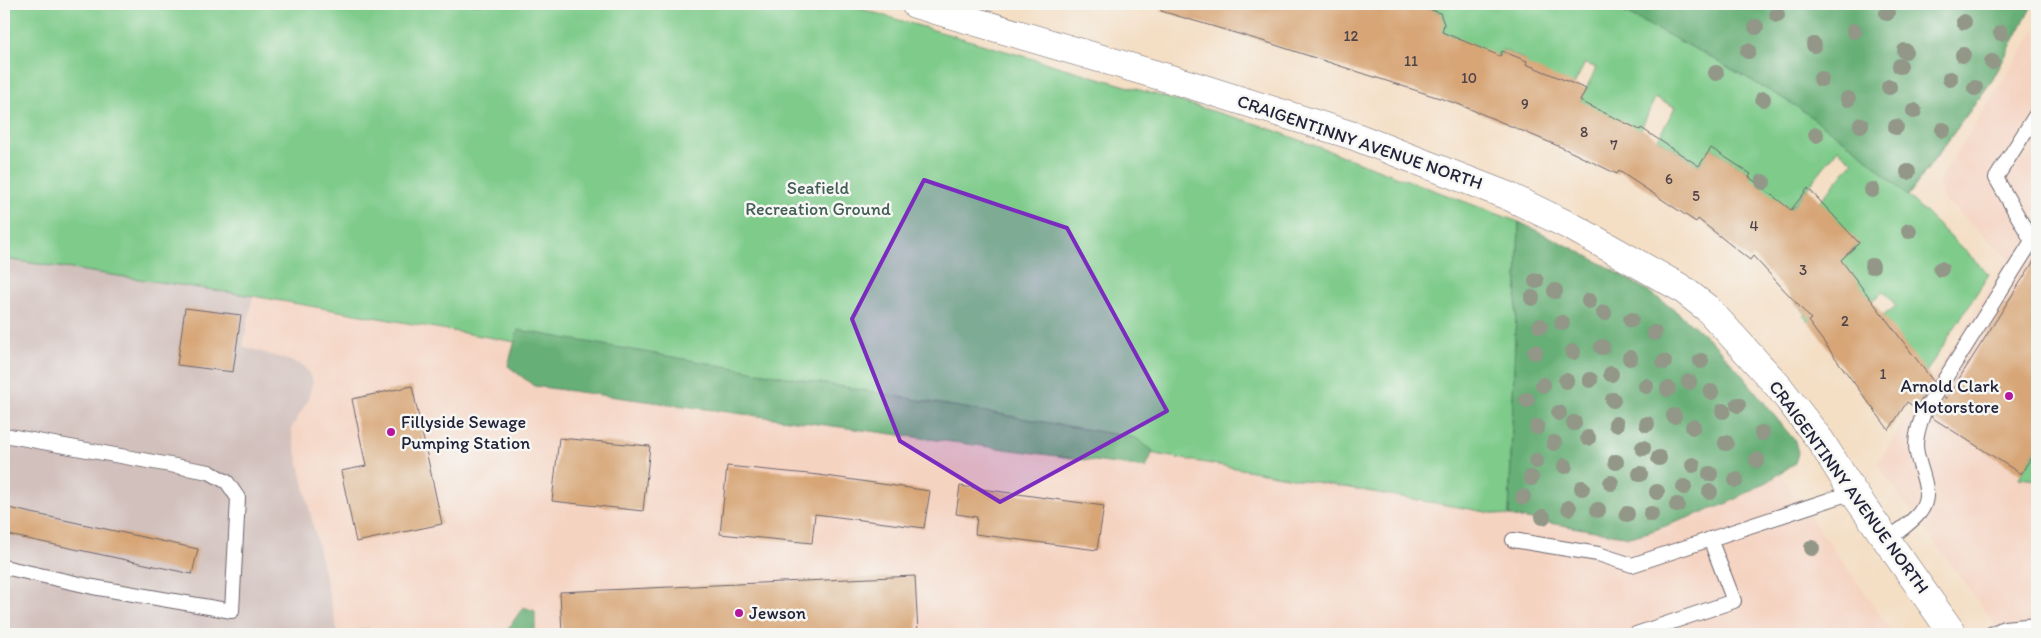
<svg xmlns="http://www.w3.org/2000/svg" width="2041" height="638" font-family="Itim,sans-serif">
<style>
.built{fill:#f5d3c1}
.industrial{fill:#d1c0bc}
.green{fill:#7ecb8a;stroke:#507662}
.forest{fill:#66af76;stroke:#446858}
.building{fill:#d7a576}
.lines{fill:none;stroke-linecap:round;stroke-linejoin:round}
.lane-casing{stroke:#6c646b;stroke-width:16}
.street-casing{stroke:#6c646b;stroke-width:29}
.lane{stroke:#fff;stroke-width:14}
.street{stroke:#fff;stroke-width:28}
.tree{fill:#929788}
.marked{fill:#7b2cbf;fill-opacity:0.2;stroke:#7b2cbf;stroke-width:4;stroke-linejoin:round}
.poi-dot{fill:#b5179e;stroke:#f6f6f2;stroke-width:2}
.labels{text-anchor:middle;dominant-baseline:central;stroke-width:5;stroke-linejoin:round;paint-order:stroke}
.number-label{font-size:15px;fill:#4f434a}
.street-label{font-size:18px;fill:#22223b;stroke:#f6f6f2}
.park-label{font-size:18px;fill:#425d57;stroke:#f6f6f2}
.poi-label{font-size:18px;fill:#22223b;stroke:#f6f6f2;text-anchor:start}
</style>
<rect width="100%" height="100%" fill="#f6f6f2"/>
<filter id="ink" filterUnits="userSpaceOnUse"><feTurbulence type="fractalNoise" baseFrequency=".02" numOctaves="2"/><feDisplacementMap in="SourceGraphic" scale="10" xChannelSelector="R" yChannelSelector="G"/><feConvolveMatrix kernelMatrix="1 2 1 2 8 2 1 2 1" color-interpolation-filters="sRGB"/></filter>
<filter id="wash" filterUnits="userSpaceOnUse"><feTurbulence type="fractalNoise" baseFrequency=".0096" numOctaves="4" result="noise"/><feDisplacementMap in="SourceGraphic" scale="20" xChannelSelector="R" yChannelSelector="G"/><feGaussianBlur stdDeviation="1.12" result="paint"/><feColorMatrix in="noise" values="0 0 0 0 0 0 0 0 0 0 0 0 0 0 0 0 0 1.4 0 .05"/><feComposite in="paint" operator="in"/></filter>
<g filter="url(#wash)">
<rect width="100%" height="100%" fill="#f4dec4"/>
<!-- built -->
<g class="built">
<polygon points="2037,28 2037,634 2002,634 1877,464 2009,258 1945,200 1938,182"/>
<polygon points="253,296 1629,537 1668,526 1726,504 1780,474 1894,634 370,634 368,627 338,633 291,429 308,400 313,381 307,370 243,346"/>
</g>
<!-- industrial -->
<polygon class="industrial" points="4,259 253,296 243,346 300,364 307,370 313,381 308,400 291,429 338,633 369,627 370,634 4,634"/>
<!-- green -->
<g class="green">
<polygon points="4,4 844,4 1257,124 1519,222 1509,516 253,296 4,259"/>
<polygon points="1398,4 2023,4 1993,79 1908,196 1989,274 1919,383 1912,354 1898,336 1833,354 1896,306 1884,291 1871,301 1808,321 1804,316 1806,314 1795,302 1859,244 1830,212 1764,268 1853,162 1838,149 1790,210 1714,231 1751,174 1711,148 1699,166 1658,139 1675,107 1655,98 1640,131 1580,102 1596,68 1585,63 1567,98 1521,75 1527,61 1503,50 1500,56 1445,62 1454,37 1438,31 1443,19 1440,13 1429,8 1387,37"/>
<polygon points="2037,448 2037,480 2019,478 2021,474"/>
</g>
<!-- forest -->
<g class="forest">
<polygon points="1608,4 2033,4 1993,79 1907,196 1860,152 1796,106 1705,54"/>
<path d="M1519 222C1590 256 1661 291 1717 347 1745 376 1769 410 1795 441L1798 453 1795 463 1769 481 1726 504 1649 532 1629 537 1509 516Z"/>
<polygon points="518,330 1136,438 1153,451 1146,468 534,386 508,366"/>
<polygon points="523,607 535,611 535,634 505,634"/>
</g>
<g id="blocks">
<!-- building -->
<g class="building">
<polygon points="1162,4 1417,4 1440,13 1444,24 1442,32 1500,56 1502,51 1527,61 1526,64 1586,89 1580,101 1640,130 1641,128 1699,166 1711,148 1751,174 1749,177 1791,210 1808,188 1859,243 1841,260 1933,381 1916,408 1907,402 1889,430 1808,321 1811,319 1753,256 1750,260 1698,219 1696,222 1619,171 1617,174 1563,148 1458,104 1269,43 1161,11"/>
<polygon points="2037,256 2037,448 2021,474 1931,417 1944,396 1946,399"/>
<polygon points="185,308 241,315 233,372 177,365"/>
<polygon points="412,386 442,524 356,542 341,471 366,466 352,399"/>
<polygon points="559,438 650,446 643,511 552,501"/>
<polygon points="727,466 819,475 930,491 924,528 815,514 812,543 720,534"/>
<polygon points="960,486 1104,506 1097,550 975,534 977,517 956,514"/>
<polygon points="4,507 198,549 192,574 4,534"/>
<polygon points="915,576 918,634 562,634 560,592"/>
</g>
</g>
</g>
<g filter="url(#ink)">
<use href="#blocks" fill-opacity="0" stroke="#6c646b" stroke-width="1"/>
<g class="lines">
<!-- lane casing -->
<g class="lane-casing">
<g id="lane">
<polyline points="2032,241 1996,178 2037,113"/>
<polyline points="4,435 209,472 227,482 238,498 232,611 93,587 4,567"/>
<polyline points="1513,540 1598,554 1632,565 1853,492"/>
<path d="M1887 540C1897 532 1912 523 1920 512 1936 491 1916 467 1916 445 1916 433 1920 423 1924 412L2037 233"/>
<polyline points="1636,634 1734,601 1710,539"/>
<polyline points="1991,634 2004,628 2037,625"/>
</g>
</g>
<!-- street casing -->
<g class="street-casing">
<polyline id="street" points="915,4 1198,87 1354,136 1508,196 1574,228 1681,288 1708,309 1779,387 1820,440 1853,492 1953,634"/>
</g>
<!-- lane -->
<use href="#lane" class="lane"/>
<!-- street -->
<use href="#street" class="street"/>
</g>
<!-- trees -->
<g class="tree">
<circle cx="1887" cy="13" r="8"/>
<circle cx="1777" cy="15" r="8"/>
<circle cx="1964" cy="22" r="8"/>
<circle cx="1756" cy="27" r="8"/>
<circle cx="1854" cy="31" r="8"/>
<circle cx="2001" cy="33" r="8"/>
<circle cx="1814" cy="45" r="8"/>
<circle cx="1748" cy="51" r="8"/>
<circle cx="1905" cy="51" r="8"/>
<circle cx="1963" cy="55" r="8"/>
<circle cx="1992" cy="62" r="8"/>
<circle cx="1900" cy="66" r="8"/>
<circle cx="1716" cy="73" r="8"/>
<circle cx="1821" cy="79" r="8"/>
<circle cx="1950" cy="79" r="8"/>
<circle cx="1889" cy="87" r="8"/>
<circle cx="1975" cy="88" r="8"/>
<circle cx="1763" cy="99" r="8"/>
<circle cx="1848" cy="99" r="8"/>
<circle cx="1914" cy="111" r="8"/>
<circle cx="1861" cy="125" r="8"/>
<circle cx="1896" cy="127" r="8"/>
<circle cx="1943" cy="130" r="8"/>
<circle cx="1816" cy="135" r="8"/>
<circle cx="1908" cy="172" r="8"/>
<circle cx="1763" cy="182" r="8"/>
<circle cx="1872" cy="190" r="8"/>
<circle cx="1909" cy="231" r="8"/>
<circle cx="1872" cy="266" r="8"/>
<circle cx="1941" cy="269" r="8"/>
<circle cx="1536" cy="281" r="8"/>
<circle cx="1555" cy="291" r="8"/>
<circle cx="1532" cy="298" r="8"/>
<circle cx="1589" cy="301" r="8"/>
<circle cx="1604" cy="313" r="8"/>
<circle cx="1631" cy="320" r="8"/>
<circle cx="1562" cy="323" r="8"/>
<circle cx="1540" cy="326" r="8"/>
<circle cx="1654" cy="333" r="8"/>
<circle cx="1602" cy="347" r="8"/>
<circle cx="1535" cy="352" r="8"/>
<circle cx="1573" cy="352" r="8"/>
<circle cx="1630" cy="358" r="8"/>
<circle cx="1701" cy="361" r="8"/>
<circle cx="1664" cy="362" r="8"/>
<circle cx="1611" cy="374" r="8"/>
<circle cx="1590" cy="380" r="8"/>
<circle cx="1566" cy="381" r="8"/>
<circle cx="1689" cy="382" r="8"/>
<circle cx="1543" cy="385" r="8"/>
<circle cx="1646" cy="386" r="8"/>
<circle cx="1668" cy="389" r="8"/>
<circle cx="1711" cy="392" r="8"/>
<circle cx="1527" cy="400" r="8"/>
<circle cx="1613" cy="400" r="8"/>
<circle cx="1738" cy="405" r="8"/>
<circle cx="1723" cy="411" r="8"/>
<circle cx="1559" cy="413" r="8"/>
<circle cx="1674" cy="416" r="8"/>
<circle cx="1574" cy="423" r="8"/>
<circle cx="1616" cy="424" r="8"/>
<circle cx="1647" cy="424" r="8"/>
<circle cx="1537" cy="427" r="8"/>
<circle cx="1693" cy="427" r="8"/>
<circle cx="1762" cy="433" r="8"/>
<circle cx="1588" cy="438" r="8"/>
<circle cx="1554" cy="443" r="8"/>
<circle cx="1726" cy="443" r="8"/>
<circle cx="1643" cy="448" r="8"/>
<circle cx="1659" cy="458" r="8"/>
<circle cx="1757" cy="460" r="8"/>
<circle cx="1536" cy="461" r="8"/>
<circle cx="1616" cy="462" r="8"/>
<circle cx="1693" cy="465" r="8"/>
<circle cx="1565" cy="466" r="8"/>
<circle cx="1640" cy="474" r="8"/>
<circle cx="1710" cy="474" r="8"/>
<circle cx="1531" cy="478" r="8"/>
<circle cx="1736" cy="480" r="8"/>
<circle cx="1611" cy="483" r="8"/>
<circle cx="1684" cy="487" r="8"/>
<circle cx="1582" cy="488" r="8"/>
<circle cx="1657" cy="492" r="8"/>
<circle cx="1710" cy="492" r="8"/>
<circle cx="1523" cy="497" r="8"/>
<circle cx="1677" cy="505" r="8"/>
<circle cx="1569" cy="508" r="8"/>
<circle cx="1598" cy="510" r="8"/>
<circle cx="1627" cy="514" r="8"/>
<circle cx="1651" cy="514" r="8"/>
<circle cx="1543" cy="517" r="8"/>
<circle cx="1812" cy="548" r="8"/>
</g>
</g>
<!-- marked area -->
<path class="marked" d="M924 180 1067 228 1167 411 1000 502 900 441 852 319Z"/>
<!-- markers -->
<g class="poi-dot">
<circle cx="2009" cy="396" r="5"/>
<circle cx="391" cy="432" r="5"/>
<circle cx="739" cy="613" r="5"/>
</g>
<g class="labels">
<!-- number labels -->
<g class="number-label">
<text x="1351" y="36">12</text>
<text x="1411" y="61">11</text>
<text x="1469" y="78">10</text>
<text x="1525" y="104">9</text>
<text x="1584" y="132">8</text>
<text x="1614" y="145">7</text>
<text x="1669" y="179">6</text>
<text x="1696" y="196">5</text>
<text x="1754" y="226">4</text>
<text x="1803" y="270">3</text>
<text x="1845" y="321">2</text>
<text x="1883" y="374">1</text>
</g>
<!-- street labels -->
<g class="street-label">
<text transform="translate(1360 142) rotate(19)">CRAIGENTINNY AVENUE NORTH</text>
<text transform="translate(1849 487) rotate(54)">CRAIGENTINNY AVENUE NORTH</text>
</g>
<!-- park labels -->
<g class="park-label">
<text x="818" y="188">Seafield<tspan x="818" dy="21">Recreation Ground</tspan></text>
</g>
<!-- poi labels -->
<g class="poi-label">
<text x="1999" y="386" text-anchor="end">Arnold Clark<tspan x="1999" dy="21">Motorstore</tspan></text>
<text x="401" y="422">Fillyside Sewage<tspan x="401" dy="21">Pumping Station</tspan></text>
<text x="749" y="613">Jewson</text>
</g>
</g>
<!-- margin -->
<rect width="2041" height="638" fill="none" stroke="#f6f6f2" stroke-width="20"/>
</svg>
